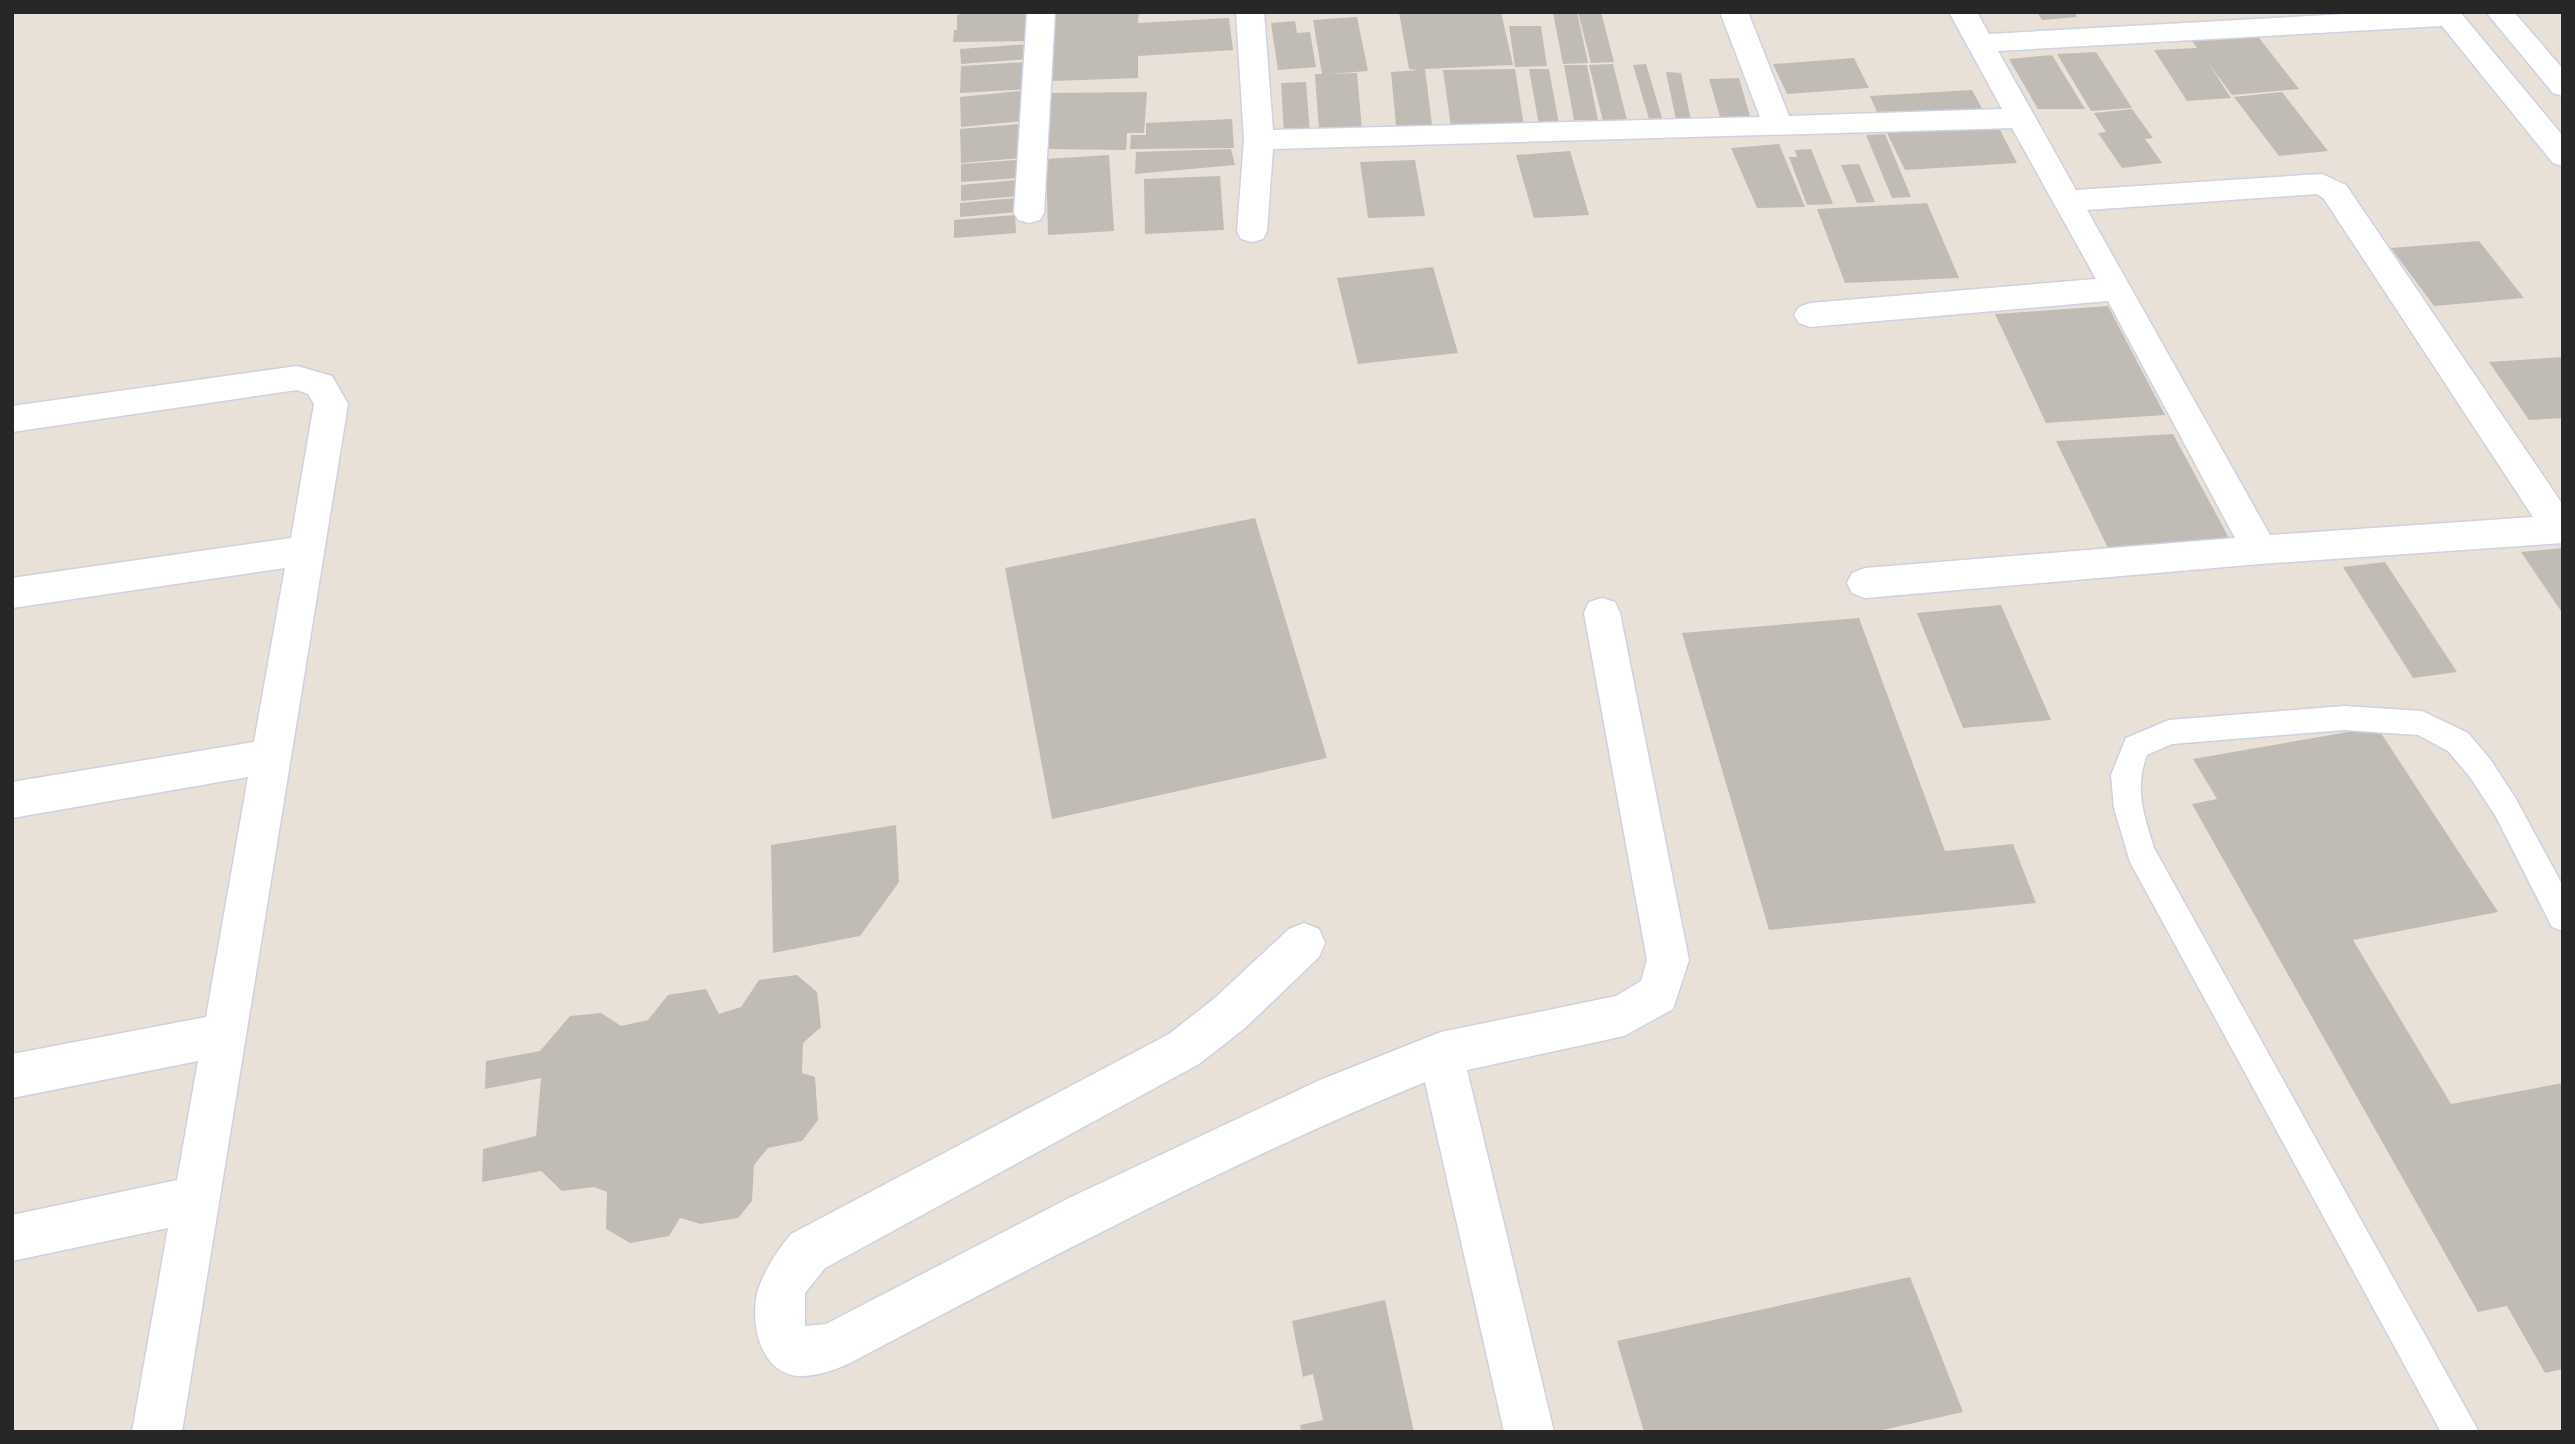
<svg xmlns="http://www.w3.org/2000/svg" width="2575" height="1444" font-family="Roboto,sans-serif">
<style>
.building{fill:#c1bbb5}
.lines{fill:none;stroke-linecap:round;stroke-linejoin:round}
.lane-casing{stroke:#cdd2e0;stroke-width:3}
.street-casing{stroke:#cdd2e0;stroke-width:3}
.lane{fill:#fff;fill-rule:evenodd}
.street{fill:#fff;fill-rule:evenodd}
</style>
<rect width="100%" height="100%" fill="#e9e1d8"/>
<!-- building -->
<g class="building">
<polygon points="972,12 1029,12 1029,41 953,42 954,30 957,30 957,15"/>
<polygon points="1056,12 1139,12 1138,23 1229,18 1233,50 1138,56 1138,78 1052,81"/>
<polygon points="1399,12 1501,12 1513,65 1425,69 1432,125 1396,126 1391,72 1419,70 1409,69"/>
<polygon points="1577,12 1588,63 1563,64 1553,13"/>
<polygon points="1578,12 1601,12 1614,62 1591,63"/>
<polygon points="2037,12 2075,12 2077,17 2042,20"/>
<polygon points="1357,17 1368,71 1328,74 1357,73 1362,130 1319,131 1315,74 1322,74 1313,20"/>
<polygon points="1295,21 1297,33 1310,32 1316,67 1278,70 1271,23"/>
<polygon points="1509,26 1541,26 1547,66 1515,67"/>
<polygon points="2256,34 2299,89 2232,95 2209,64 2231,98 2187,101 2154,50 2197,48 2189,36"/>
<polygon points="1030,44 1029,59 961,64 960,49"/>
<polygon points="2096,52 2132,108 2091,111 2057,54"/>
<polygon points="2052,55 2085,109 2038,109 2009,59"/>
<polygon points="1854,58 1869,88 1787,94 1773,64"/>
<polygon points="1028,62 1029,89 960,93 961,66"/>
<polygon points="1613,64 1627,120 1603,121 1589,65"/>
<polygon points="1646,64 1662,118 1649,119 1633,65"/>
<polygon points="1564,65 1587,65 1598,120 1574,120"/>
<polygon points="1515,69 1524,126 1451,127 1443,70"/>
<polygon points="1529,69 1549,69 1559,124 1539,125"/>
<polygon points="1666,72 1681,73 1691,120 1676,120"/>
<polygon points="1739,78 1751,120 1721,120 1709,79"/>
<polygon points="1306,82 1310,134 1284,135 1281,83"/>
<polygon points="1972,90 1984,112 1880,119 1870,96"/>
<polygon points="1021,91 1023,121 961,127 960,97"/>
<polygon points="1147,92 1144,133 1127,133 1126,150 1045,149 1052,93"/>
<polygon points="2282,92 2328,151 2279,156 2234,97"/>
<polygon points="2132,109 2153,138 2145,139 2162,163 2122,168 2098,133 2106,132 2094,113"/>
<polygon points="1232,119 1234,148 1130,149 1131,135 1146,135 1146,123"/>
<polygon points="1021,124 1022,158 961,163 960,129"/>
<polygon points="1998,126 2017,163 1905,170 1887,133"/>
<polygon points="1885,134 1911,197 1892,198 1866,135"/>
<polygon points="1779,144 1805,207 1757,208 1731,148"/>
<polygon points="1231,149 1235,165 1135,174 1136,152"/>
<polygon points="1811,149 1833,204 1807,205 1789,157 1797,157 1795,150"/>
<polygon points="1570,151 1589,215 1534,218 1516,155"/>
<polygon points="1109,155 1114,231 1048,235 1046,159"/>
<polygon points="1017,160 1018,178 961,182 961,164"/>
<polygon points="1415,160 1425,216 1368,218 1360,162"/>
<polygon points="1859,164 1875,202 1857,203 1841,165"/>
<polygon points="1220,176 1224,230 1145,234 1144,179"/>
<polygon points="1018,180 1019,196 961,201 961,185"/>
<polygon points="1016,198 1017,212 960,217 960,203"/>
<polygon points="1927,203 1959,278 1845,283 1817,209"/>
<polygon points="1015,215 1016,233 954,238 954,220"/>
<polygon points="2479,241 2524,298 2434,306 2391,248"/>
<polygon points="1433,267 1458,353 1358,364 1337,278"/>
<polygon points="2108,306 2165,415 2046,423 1995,314"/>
<polygon points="2563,357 2563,418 2529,420 2489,362"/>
<polygon points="2173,434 2229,538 2108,548 2056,441"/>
<polygon points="1255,518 1327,758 1052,819 1005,568"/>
<polygon points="2563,548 2563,614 2521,552"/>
<polygon points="2385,562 2457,672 2413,678 2343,567"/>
<polygon points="2001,605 2051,720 1963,728 1917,613"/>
<polygon points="1859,618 1945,851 2013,844 2036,903 1769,930 1682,633"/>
<polygon points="2377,727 2498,912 2353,940 2451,1104 2563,1083 2563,1369 2545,1373 2507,1306 2478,1312 2192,804 2217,799 2193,759"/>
<polygon points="896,825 899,882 860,936 773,953 771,845"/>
<polygon points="797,975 817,992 821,1027 803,1043 802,1073 815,1077 818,1120 802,1141 768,1148 754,1165 752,1201 738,1218 701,1224 680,1218 669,1236 630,1243 606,1229 607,1192 594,1187 562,1191 541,1171 482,1182 483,1149 536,1136 541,1078 485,1089 486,1061 540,1051 570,1016 601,1013 621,1026 648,1020 668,995 706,989 719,1014 741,1007 759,980"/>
<polygon points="1910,1277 1963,1412 1874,1432 1644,1432 1617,1341"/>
<polygon points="1385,1300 1414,1432 1301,1432 1300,1425 1323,1420 1313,1374 1303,1377 1292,1321"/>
</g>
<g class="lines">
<!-- lane casing -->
<g class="lane-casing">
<path id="lane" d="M2344 706 2422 711 2468 733 2490 759 2516 799 2563 886V931L2552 927 2496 817 2470 777 2448 751 2418 735 2344 730 2172 744 2147 755C2134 789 2144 815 2154 848L2479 1432H2441L2130 862 2114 808 2111 775 2126 738 2169 720Z"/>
</g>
<!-- street casing -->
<g class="street-casing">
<g id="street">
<polygon points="1027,12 1055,12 1044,213 1040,220 1029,223 1018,220 1014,213"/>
<path d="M1236 12H1264L1273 130 1760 117 1720 12H1748L1789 116 2002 109 1949 12H1977L1989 34 2382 12H2460L2563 136V166L2553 163 2442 26 1998 51 2076 190 2322 174 2346 185 2563 505V543L2260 564 1865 598 1852 593 1847 583 1852 573 1865 568 2235 538 2108 301 1810 327 1799 323 1794 315 1799 307 1810 303 2096 279 2012 128 1273 149 1267 231 1263 239 1252 242 1241 239 1237 231 1244 140ZM2317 194 2324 199 2533 517 2270 535 2087 210Z"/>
<polygon points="2486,12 2514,12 2563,69 2563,96 2553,93"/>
<polygon points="297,366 332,376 348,404 182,1432 132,1432 168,1228 12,1261 12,1215 177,1180 198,1061 12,1098 12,1054 206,1017 248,777 12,818 12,782 254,742 285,568 12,608 12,578 291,538 314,404 308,394 297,390 12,432 12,406"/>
<path d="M1602 598 1615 602 1620 613 1689 960 1673 1009 1624 1036 1467 1070 1554 1432H1504L1425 1082C1227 1163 1038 1264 848 1364 834 1370 817 1376 801 1376 760 1375 749 1322 758 1290 765 1269 777 1251 791 1234L1169 1034 1215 998 1289 929 1304 923 1319 929 1325 943 1319 957 1245 1028 1199 1064 825 1268 805 1293V1326L826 1324 1069 1198 1320 1080 1441 1032 1616 996 1641 981 1647 960 1584 613 1589 602Z"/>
</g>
</g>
<!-- lane -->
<use href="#lane" class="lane"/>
<!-- street -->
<use href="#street" class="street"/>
</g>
<!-- border -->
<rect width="2575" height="1444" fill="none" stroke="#272727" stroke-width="28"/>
</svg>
